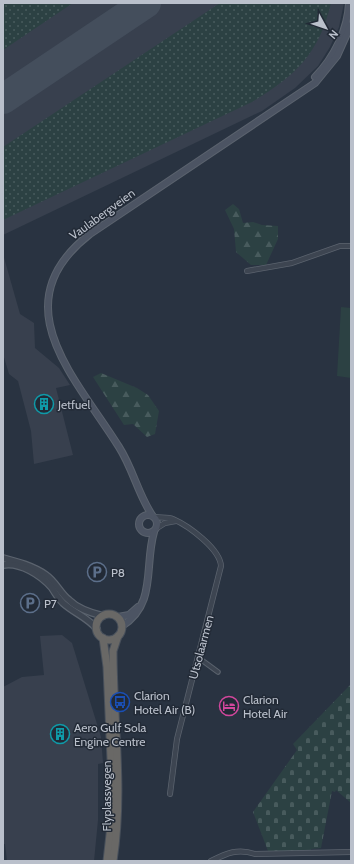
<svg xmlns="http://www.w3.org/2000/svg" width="354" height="864" font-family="Cabin,sans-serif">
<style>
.airport{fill:#38404e}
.grass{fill:url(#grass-dots)}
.forest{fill:url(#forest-firs)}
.cemetery{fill:url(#cemetery-stones)}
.pitch{fill:#2c4143}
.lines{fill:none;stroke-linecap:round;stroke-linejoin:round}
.runway{stroke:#444e5c;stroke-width:30}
.pedestrian-casing{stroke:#5b636e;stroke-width:5.5}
.minor-casing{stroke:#5b636e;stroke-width:6}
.tertiary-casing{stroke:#5b636e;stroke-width:8}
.secondary-casing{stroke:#5b636e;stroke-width:8}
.trunk-casing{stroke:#48505b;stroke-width:9}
.pedestrian{stroke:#3d4551;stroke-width:3.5}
.minor{stroke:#3d4551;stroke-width:4.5}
.tertiary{stroke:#3d4551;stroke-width:5.5}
.secondary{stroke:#4c5463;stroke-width:6}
.trunk{stroke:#696866;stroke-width:7}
.labels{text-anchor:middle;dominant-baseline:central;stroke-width:3;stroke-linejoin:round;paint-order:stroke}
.street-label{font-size:12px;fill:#bac0cb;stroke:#222a36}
.poi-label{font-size:12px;fill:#bac0cb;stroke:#222a36;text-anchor:start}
</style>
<defs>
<pattern id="grass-dots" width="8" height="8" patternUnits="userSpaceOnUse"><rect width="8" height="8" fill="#2c4143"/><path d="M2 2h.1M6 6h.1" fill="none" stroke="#485b5d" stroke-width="1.8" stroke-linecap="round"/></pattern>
<pattern id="forest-firs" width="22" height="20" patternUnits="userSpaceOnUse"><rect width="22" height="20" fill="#2c4143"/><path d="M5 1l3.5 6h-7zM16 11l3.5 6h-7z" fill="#485b5d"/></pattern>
<pattern id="cemetery-stones" width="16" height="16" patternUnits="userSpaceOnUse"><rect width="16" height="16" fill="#2c4143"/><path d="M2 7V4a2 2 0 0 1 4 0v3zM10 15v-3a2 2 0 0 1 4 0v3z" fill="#485b5d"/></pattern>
</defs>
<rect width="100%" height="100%" fill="#293341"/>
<!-- airport -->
<g class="airport">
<polygon points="3,3 344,3 339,27 330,47 318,66 295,88 262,111 3,235"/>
<polygon points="3,254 20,314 34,323 35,348 59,368 70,385 56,388 73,455 34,464 31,431 18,381 9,374 3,354"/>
<polygon points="62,635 72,643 101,737 103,763 98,764 98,820 94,861 7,861 5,844 3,844 3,687 22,677 44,675 40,636"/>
</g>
<!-- grass -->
<g class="grass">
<polygon points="3,3 73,3 3,50"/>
<path d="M220 3H331C319 54 295 76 252 102L3 220V147Z"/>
</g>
<!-- forest -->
<g class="forest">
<polygon points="233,204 239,209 243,223 253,222 262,225 278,226 278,239 266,265 251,265 236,252 234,229 225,210"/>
<polygon points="101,373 137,388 148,395 159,411 155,434 147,437 133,424 124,425 93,377"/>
</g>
<!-- cemetery -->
<polygon class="cemetery" points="351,684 351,803 336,790 335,792 332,791 321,848 311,849 311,851 268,851 253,812 297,750 293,744"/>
<!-- pitch -->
<polygon class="pitch" points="341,307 351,308 351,378 337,376"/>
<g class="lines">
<!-- runway -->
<polyline class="runway" points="3,99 146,3"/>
<!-- pedestrian casing -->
<g class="pedestrian-casing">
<polyline id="pedestrian" points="198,660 203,661 218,672"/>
</g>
<!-- minor casing -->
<g class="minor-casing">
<g id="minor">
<polyline points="247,271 292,263 340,246 351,246"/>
<path d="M155 517C160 518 168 517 173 519 189 526 220 549 221 566L177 739 170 794"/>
<polyline points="157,528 165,523 176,521"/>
<path d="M211 861C227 853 238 848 255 854L351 852"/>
</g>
</g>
<!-- tertiary casing -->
<g class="tertiary-casing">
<g id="tertiary">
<path d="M3 558C18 562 33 566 46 575 56 582 60 593 69 600 78 609 91 613 103 616"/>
<path d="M3 565C20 562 41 575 52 588 55 593 59 599 63 603 74 613 87 617 97 629"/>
</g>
</g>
<!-- secondary casing -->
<g class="secondary-casing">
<g id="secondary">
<path d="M315 77C334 58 348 29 349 3"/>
<circle cx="148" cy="524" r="9"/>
<path d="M152 515C138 494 133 469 119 447 76 378 0 304 90 234L315 83 337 56 351 25"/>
<polyline points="118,617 129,615 138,607"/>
<path d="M122 626C157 604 144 566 154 532"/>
</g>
</g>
<!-- trunk casing -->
<g class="trunk-casing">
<g id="trunk">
<circle cx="109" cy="627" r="13"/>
<polyline points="103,638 107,667 112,782 112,817 107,861"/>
<path d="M113 861C124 791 113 721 113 651L118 636"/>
</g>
</g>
<!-- pedestrian -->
<use href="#pedestrian" class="pedestrian"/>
<!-- minor -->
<use href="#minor" class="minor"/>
<!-- tertiary -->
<use href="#tertiary" class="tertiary"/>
<!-- secondary -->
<use href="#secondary" class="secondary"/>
<!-- trunk -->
<use href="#trunk" class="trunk"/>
</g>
<!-- icons -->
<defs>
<g id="building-ring" transform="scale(1)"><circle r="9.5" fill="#222a36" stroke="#0f9aa8" stroke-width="1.5"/><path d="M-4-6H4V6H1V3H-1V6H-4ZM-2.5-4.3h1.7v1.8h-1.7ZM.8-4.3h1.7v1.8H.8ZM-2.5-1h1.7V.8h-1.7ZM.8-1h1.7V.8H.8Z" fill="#0f9aa8"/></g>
<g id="parking-ring" transform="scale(1)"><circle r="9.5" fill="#222a36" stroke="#5c6f8a" stroke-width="1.5"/><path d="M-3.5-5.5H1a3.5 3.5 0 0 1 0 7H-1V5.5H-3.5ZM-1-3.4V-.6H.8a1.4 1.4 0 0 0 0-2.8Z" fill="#5c6f8a"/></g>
<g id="bus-ring" transform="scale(1)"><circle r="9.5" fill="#222a36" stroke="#1a4fb4" stroke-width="1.5"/><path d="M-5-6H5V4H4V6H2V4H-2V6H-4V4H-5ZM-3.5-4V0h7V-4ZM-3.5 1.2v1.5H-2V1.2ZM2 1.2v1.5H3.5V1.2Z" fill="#1a4fb4"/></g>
<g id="hotel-ring" transform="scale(1)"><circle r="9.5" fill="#222a36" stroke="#d1479c" stroke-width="1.5"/><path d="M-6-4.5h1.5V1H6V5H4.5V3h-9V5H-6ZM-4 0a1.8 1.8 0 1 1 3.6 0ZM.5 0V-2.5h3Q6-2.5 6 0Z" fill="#d1479c"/></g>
</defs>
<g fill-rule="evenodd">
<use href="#building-ring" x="44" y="404"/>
<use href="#parking-ring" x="97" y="572"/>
<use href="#parking-ring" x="30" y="603"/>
<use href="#bus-ring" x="120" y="702"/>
<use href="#hotel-ring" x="229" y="706"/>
<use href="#building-ring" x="60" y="734"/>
</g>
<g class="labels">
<!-- street labels -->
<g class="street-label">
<text transform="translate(102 214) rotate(-36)">Vaulabergveien</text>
<text transform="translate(201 647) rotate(-75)">Utsolaarmen</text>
<text transform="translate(106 796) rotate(-90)">Flyplassvegen</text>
</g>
<!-- poi labels -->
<g class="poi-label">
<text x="58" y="404">Jetfuel</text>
<text x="111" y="572">P8</text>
<text x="44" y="603">P7</text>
<text x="134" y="695">Clarion<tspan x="134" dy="14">Hotel Air (B)</tspan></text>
<text x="243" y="699">Clarion<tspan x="243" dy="14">Hotel Air</tspan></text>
<text x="74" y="727">Aero Gulf Sola<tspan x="74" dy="14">Engine Centre</tspan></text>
</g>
</g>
<!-- border -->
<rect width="354" height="864" fill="none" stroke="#bac0cb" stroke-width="8"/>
<!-- north arrow -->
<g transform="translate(326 28) rotate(130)" stroke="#222a36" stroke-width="3" paint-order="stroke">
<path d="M0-3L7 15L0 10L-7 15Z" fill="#bac0cb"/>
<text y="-6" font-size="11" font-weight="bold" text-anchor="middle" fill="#bac0cb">N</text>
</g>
</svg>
